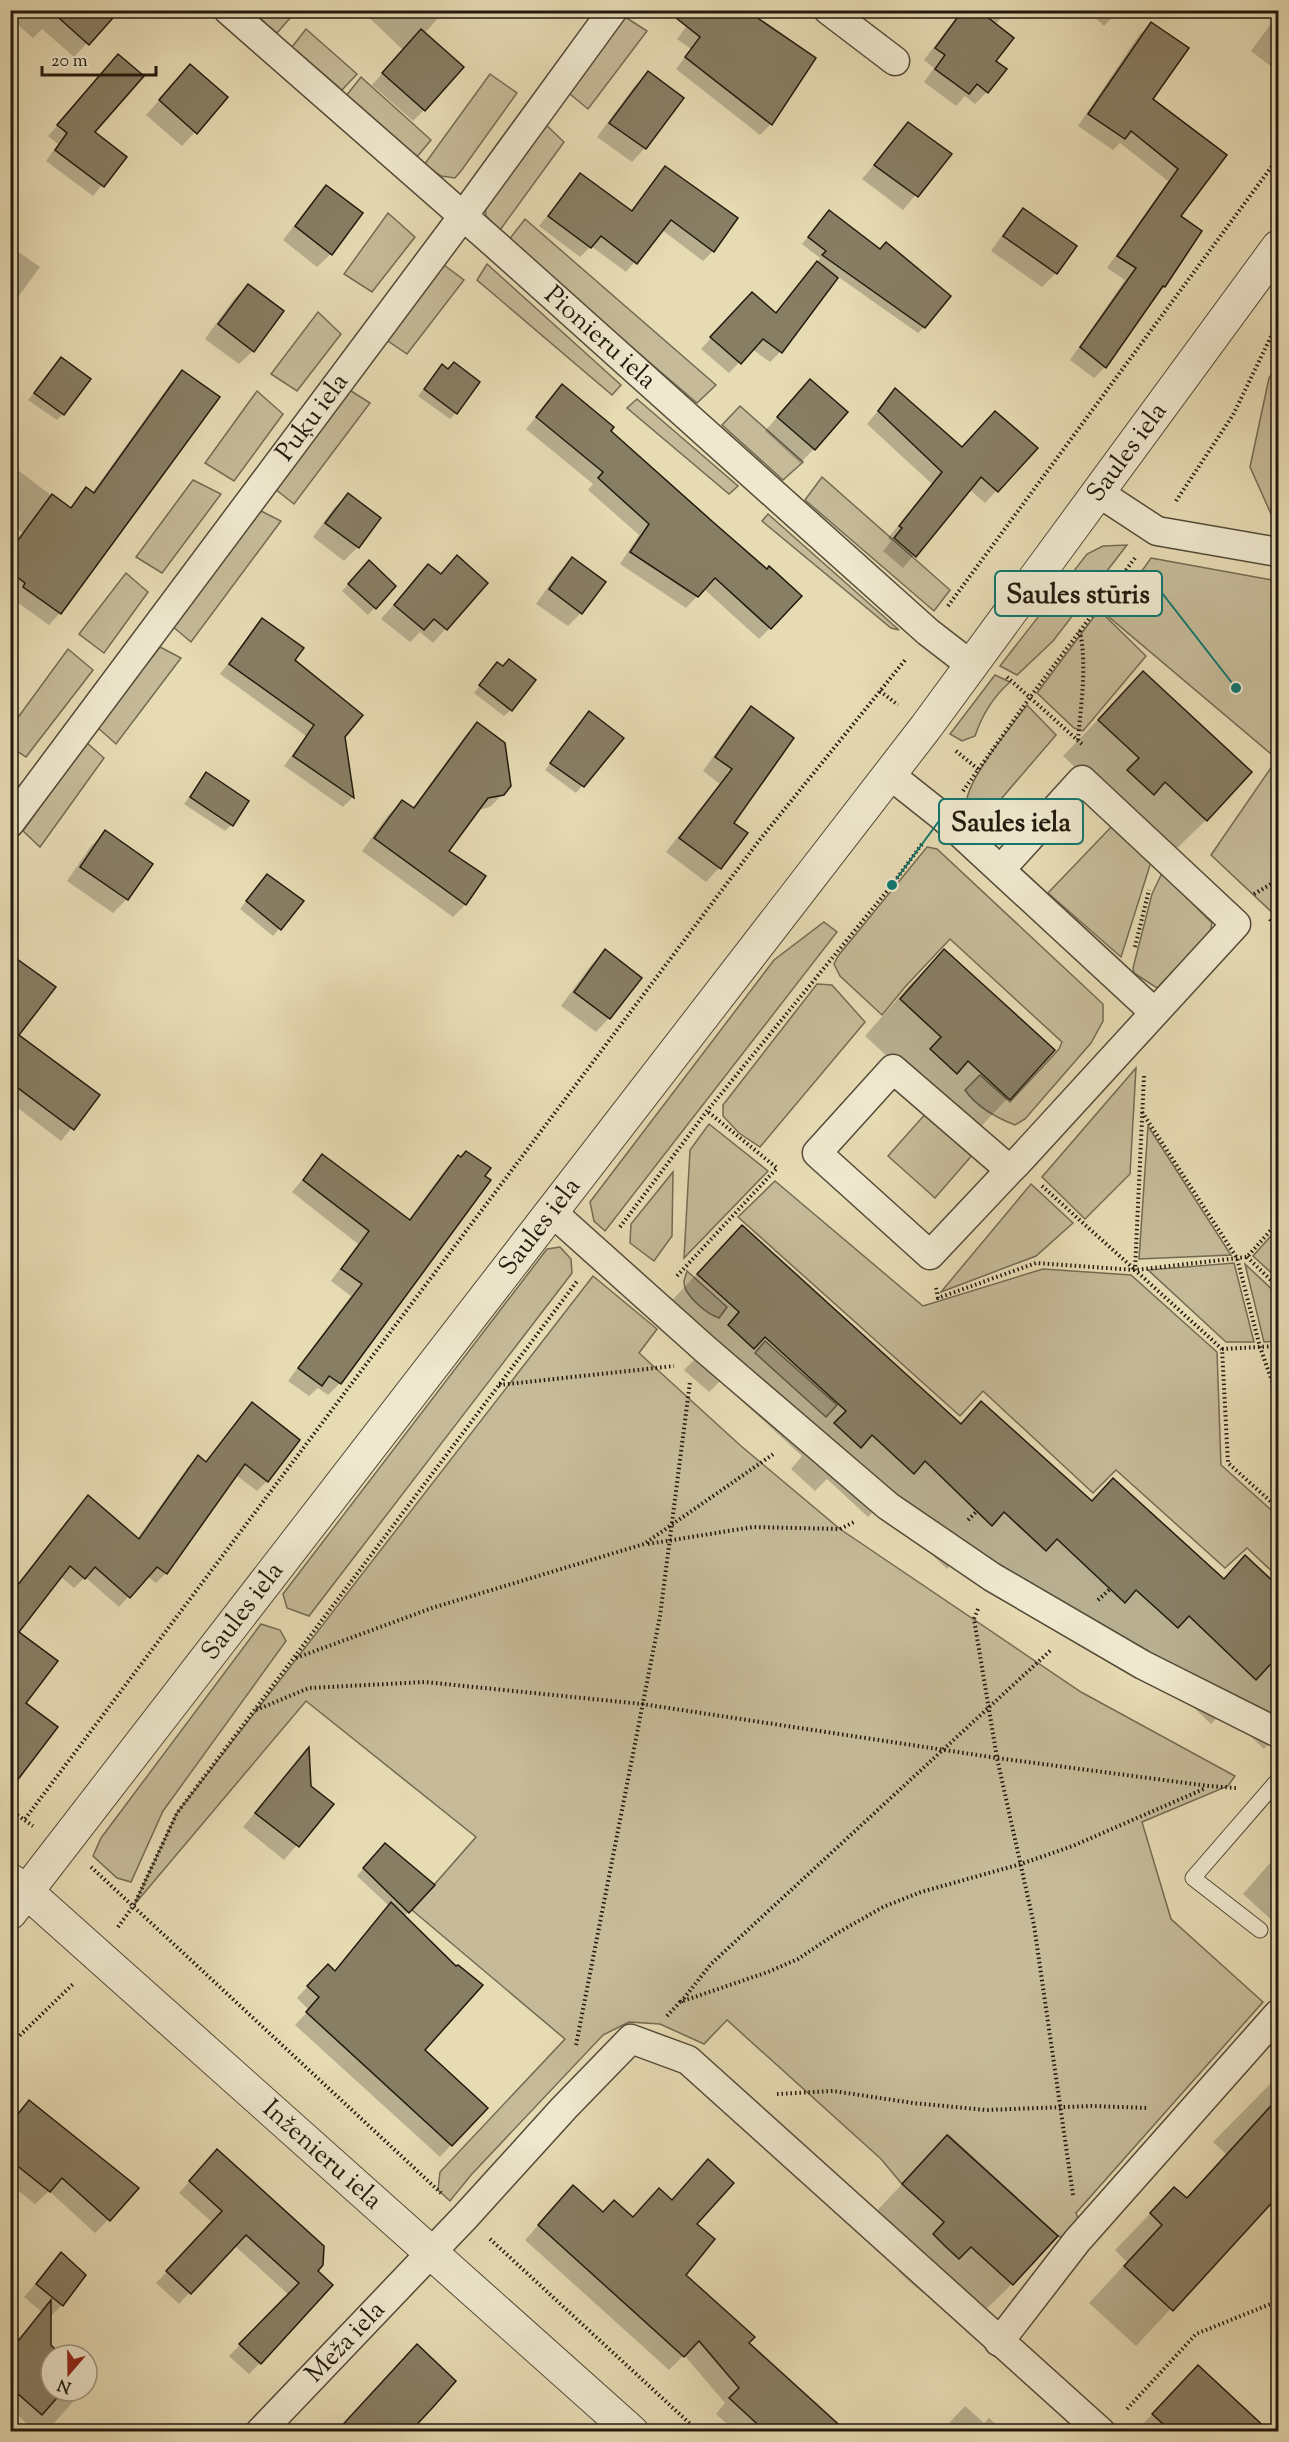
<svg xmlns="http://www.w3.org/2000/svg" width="1289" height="2442" font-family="'Sorts Mill Goudy',serif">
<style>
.green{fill:#c6ba98;stroke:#746a52;stroke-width:1.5}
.shadow{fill:#0003}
.building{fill:#887e64;stroke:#22190d;stroke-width:1.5}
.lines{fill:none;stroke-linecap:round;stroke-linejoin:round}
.service-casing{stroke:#534a37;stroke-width:17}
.minor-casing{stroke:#534a37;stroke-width:31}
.tertiary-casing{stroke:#534a37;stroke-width:35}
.path{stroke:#22190d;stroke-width:4;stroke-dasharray:1.5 3;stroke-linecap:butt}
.service{stroke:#efe8ce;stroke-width:15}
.minor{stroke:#efe8ce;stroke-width:28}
.tertiary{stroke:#efe8ce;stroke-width:33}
.labels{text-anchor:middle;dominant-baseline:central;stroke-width:5;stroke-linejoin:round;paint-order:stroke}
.street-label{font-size:26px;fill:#22190d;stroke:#efe8ce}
.leader{fill:none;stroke:#0f766e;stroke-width:2}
.callout-dot{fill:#0f766e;stroke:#efe8ce;stroke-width:2}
.callout{fill:#efe8ce;stroke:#0f766e;stroke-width:2}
.callout-label{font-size:27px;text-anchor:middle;font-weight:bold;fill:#22190d}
</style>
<rect width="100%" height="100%" fill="#e7dbb4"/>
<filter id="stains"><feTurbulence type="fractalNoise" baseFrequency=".00333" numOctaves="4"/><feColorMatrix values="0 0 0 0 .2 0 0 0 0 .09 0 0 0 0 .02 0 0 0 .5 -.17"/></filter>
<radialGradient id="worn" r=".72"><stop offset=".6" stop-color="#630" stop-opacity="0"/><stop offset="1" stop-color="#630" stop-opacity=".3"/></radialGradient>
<!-- green -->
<g class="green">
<polygon points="251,11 285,11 291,17 277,33"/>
<polygon points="622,15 647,31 588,109 565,90"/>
<polygon points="306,29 357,74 342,90 292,47"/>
<polygon points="490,74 517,93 461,171 455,178 441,176 424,165"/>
<polygon points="361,77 431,140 416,158 346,96"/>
<polygon points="542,121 564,142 500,230 486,216 485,205"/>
<polygon points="388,213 415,237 372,292 344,274"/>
<polygon points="525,219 716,385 697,403 508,241"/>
<polygon points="440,262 464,280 407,354 385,339"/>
<polygon points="487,264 621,385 612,395 477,280"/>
<polygon points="318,312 341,334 297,391 271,374"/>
<polygon points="1278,365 1278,526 1276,525 1250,467 1269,378"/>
<polygon points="348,389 370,403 294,504 274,488"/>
<polygon points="257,391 283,414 234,481 205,463"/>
<polygon points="637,399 738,486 729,494 627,408"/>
<polygon points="740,406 803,462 783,480 722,425"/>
<polygon points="822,477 950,590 934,611 805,500"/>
<polygon points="193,480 221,494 162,573 136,557"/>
<polygon points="259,510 281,521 191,642 172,626"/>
<polygon points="768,514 899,630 891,628 762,521"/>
<polygon points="1127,545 1053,641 1017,675 1000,666 1087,554 1103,546"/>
<polygon points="1151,558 1278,581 1278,918 1211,855 1277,759 1109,617"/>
<polygon points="126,573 148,592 104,653 79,634"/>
<polygon points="1099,610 1146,656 1083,731 1074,728 1037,693"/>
<polygon points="160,647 181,658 116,744 97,727"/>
<polygon points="68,649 93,670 26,757 11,747 11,727"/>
<path d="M995 675 1010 682C993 697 982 715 975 736L962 741 950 734Z"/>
<path d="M1027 705 1056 735 983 820 966 806C966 779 1010 729 1027 705Z"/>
<polygon points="86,742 104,758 40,847 23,831"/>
<polygon points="1114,824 1151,862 1121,957 1048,893"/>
<path d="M927 847 937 849 1103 1004V1021L1091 1043 1025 1119 1015 1125C997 1118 976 1106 965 1090L980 1075 1010 1102 1059 1049 1062 1042 950 939 905 987 882 1015 840 976 834 964 838 956Z"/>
<polygon points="1162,873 1212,923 1210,933 1157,988 1134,973 1133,968 1152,894"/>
<polygon points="824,922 837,932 605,1231 594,1221 590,1202 774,960"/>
<polygon points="817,984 832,985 865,1022 760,1147 739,1133 723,1116 723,1105"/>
<polygon points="1136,1068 1130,1174 1085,1219 1042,1177"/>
<polygon points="927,1112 974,1153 935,1198 888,1156"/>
<polygon points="709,1124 768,1171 684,1258 690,1150"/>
<polygon points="1148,1126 1231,1255 1139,1259"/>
<polygon points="673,1172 672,1236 654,1261 630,1243 631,1224"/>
<polygon points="775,1181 923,1306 1043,1269 1131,1275 1217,1352 1221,1465 1278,1516 1278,1577 1247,1548 1225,1568 1116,1470 1093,1493 983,1391 960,1416 738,1217"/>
<polygon points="1031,1184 1073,1223 1036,1256 941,1292"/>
<polygon points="1278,1228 1278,1279 1253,1256"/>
<polygon points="560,1247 571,1259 572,1273 309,1616 287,1608 283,1594 547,1249"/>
<polygon points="1234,1263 1254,1342 1226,1342 1148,1270"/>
<polygon points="1245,1264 1278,1295 1278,1341 1264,1342"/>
<path d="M687 1271 727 1307 719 1318C707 1314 683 1295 684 1281 684 1280 687 1272 687 1271Z"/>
<polygon points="593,1276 657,1329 639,1353 741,1446 840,1529 1081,1692 1235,1776 1228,1786 1142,1822 1171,1919 1263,2002 1076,2213 1084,2233 1077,2241 1058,2236 948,2135 902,2184 881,2159 727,2020 704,2044 660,2024 629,2022 603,2035 471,2175 450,2201 438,2190 440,2172 565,2039 412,1910 476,1837 306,1701 134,1905 177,1813"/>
<polygon points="765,1341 837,1405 826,1417 755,1353"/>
<polygon points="261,1624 280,1630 286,1641 163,1811 131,1882 117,1878 93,1856 101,1838"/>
</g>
<!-- shadow -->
<g class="shadow">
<polygon points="21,10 118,10 74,57 42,29 33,38 12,20"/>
<polygon points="361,10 445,10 424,34 424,110 413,121 372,85 403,50"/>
<polygon points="699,10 752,10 760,17 758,20 771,124 760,135 676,69 691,49 677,39"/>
<polygon points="962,10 1007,10 995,25 994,62 987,92 975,104 965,96 956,106 924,82 934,68 924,60"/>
<polygon points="1087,10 1119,10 1104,26"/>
<polygon points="1274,10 1278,10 1278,72 1251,51 1273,21 1272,14"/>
<polygon points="1151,24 1151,99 1225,155 1178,217 1164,286 1105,367 1094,378 1070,360 1125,280 1107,268 1168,181 1120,143 1113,150 1078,126 1139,35"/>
<polygon points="108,66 93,133 125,157 93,196 46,161 58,144 48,136"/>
<polygon points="190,66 226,98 182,146 146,115"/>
<polygon points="648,73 645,148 632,162 597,137 634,87"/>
<polygon points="908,124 949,155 903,210 862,179"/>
<polygon points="665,168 736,218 713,251 703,261 662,230 626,272 591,246 580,257 539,226 580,175 630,212"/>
<polygon points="326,187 331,254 317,267 283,240 313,201"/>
<polygon points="1024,210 1075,246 1056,273 1042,287 991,251 1010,224"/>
<polygon points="829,212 879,250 924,327 918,333 837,276 780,352 770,362 752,349 729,373 701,349 741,305 775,314 818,263 820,258 802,244"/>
<polygon points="10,246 40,267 10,308"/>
<polygon points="248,286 253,351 239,364 205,339 234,299"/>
<polygon points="61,359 63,414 57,420 28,400"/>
<polygon points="442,366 456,413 450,419 418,396"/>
<polygon points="183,372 60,613 49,625 10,597 10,549 23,533 10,523 10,464 69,509 86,489 92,493 171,383"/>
<polygon points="562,386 609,431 770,628 759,639 704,589 686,608 620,564 639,535 588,490 593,484 526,429"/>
<polygon points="895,390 962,449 1036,448 985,503 969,489 903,568 883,551 891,541 888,538 932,484 867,424"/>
<polygon points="797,395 814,449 800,463 765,431"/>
<polygon points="348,495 358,547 344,561 313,537 334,508"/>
<polygon points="572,559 581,613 568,626 536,604 558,573"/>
<polygon points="428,566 440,575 486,583 433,643 420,632 410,642 381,619"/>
<polygon points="363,568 394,586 368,615 342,591"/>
<polygon points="262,620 293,660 343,737 352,798 343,807 284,766 306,736 220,674 253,630"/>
<polygon points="10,666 17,671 10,680"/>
<polygon points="491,670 511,710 504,716 474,693"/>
<polygon points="1143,673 1206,820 1170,855 1063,756"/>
<polygon points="752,708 732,823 745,833 719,868 706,882 666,852 720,784 703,771 738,722"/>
<polygon points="589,713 622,738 576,793 545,770"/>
<polygon points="477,724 503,794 490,807 478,810 447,851 484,877 465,905 453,917 362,851 389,814 402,802 412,809 465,736"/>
<polygon points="206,774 231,825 225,831 184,804"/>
<polygon points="105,832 151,864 127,899 113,913 67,881 91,846"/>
<polygon points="261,882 302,901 273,936 240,909"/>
<polygon points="605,951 609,1018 596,1032 561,1006 591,965"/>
<polygon points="944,951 1053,1050 973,1135 865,1036 908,987"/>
<polygon points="10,961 17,1035 98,1095 61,1141 10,1102"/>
<polygon points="322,1156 408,1221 446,1169 458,1157 340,1383 328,1395 318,1388 309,1396 288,1381 351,1296 331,1281 358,1244 292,1192"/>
<polygon points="742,1227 959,1425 981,1403 1091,1502 1223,1580 1245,1558 1278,1588 1278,1735 1264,1749 1224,1711 1211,1724 1144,1660 1091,1634 1079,1646 1012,1583 959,1556 947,1569 880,1505 868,1517 827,1479 815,1491 791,1469 802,1456 720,1381 709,1392 684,1370 696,1358 654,1319"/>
<polygon points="252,1404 267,1481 257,1491 236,1475 166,1573 156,1583 147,1576 119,1607 85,1577 74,1588 60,1576 10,1640 10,1594 88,1497 137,1539 188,1467 198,1457 205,1462"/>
<polygon points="307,1750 310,1787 332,1804 284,1860 243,1827"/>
<polygon points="378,1851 408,1912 404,1917 423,2050 451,2145 440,2157 295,2025 309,2010 297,1998 316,1977 334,1972 389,1906 357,1876"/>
<polygon points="1278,1854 1278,1926 1243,1894"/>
<polygon points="1273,2081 1278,2087 1278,2194 1136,2346 1089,2303 1127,2262 1115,2250 1174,2189 1185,2199 1226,2154 1213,2142"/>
<polygon points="29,2102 108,2220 95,2233 49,2191 35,2204 10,2184 10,2123"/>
<polygon points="947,2137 1012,2284 976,2319 934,2281 923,2293 911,2283 898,2271 909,2259 868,2220"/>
<polygon points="207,2162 322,2246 260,2363 249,2374 229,2356 289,2295 234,2245 179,2304 156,2283 213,2223 179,2193"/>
<polygon points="693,2176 695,2224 684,2275 747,2343 846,2432 736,2432 716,2414 725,2403 684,2355 669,2370 525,2240 559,2202 602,2214 632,2218 659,2190 671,2201"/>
<polygon points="61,2254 84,2275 62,2305 49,2318 24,2297"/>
<polygon points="30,2329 59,2355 51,2355 51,2391 83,2391 46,2432 36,2432 10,2408 10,2350"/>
<polygon points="1198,2367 1268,2432 1135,2432"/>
<polygon points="965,2406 984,2423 989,2418 1005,2432 941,2432"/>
</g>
<!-- building -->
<g class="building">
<polygon points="50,10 120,10 89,45"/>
<polygon points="666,10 746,10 816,58 772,125 685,57 700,37"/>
<polygon points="963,10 978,10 1014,38 996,61 1007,69 988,93 977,84 969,94 935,69 945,55 935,48"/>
<polygon points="1151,22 1189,48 1153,99 1227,155 1181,216 1202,231 1165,287 1163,286 1106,368 1080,347 1136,268 1117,256 1178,169 1131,131 1125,139 1088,114"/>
<polygon points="421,29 464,67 425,111 382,73"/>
<polygon points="118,54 144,76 95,132 127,157 104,187 55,150 67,133 57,125"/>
<polygon points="190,64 228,97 197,134 159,100"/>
<polygon points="648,71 684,98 646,149 609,123"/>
<polygon points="908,122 952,154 918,197 874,165"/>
<polygon points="665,166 738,218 714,252 671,220 637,264 601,236 591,248 548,216 580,173 632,211"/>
<polygon points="326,185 363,213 332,255 295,226"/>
<polygon points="1023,208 1077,246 1057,274 1003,236"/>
<polygon points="829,210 880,249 886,242 951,296 925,328 822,255 826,251 808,237"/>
<polygon points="817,261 838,278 782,353 763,339 741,364 710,337 752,292 776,313"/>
<polygon points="248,284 284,311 254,352 218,324"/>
<polygon points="61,357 91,379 64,415 34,393"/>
<polygon points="454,362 480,382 457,414 424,389 442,364 448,369"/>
<polygon points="182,370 220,397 61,614 23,587 25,583 10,572 10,551 52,494 71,508 86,487 94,493"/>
<polygon points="810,379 848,412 815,450 777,417"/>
<polygon points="562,384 614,427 611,431 713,522 767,569 769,566 802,596 771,629 715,578 698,597 630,552 649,524 598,478 603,472 536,417"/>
<polygon points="895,388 962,447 995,411 1038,448 998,492 981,477 916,557 894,538 902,528 899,526 942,472 878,411"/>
<polygon points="348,493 381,518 359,548 325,523"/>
<polygon points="457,555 488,583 447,630 434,619 424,630 394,605 428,564 441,574"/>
<polygon points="572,557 606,582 582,614 549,589"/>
<polygon points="369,560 396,586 376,609 348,584"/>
<polygon points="262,618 304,648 295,660 363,715 345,737 354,798 293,756 314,725 229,664"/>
<polygon points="509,659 536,680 512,711 479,685 497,662 503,666"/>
<polygon points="1143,671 1252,772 1207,821 1165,782 1154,795 1127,770 1139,758 1098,720"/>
<polygon points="751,706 794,738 734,823 748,833 721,869 679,838 732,769 715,757"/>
<polygon points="589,711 624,738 584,787 550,763"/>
<polygon points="477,722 505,743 511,786 504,795 488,798 449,851 486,876 466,905 374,838 402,800 414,808"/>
<polygon points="206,772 249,801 233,826 190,797"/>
<polygon points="105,830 153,864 128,900 80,867"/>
<polygon points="267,874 304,901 281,930 246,901"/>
<polygon points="605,949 642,978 610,1019 574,992"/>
<polygon points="944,949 1055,1050 1010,1100 968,1061 957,1074 942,1060 930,1049 941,1037 900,999"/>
<polygon points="10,954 56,987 19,1035 100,1095 74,1130 10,1082"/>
<polygon points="466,1151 491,1168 485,1176 491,1180 341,1384 329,1376 322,1386 298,1368 362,1284 341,1269 369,1231 303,1180 322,1154 410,1220 458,1155 461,1157"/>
<polygon points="742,1225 961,1424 981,1401 1092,1501 1113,1478 1224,1579 1245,1555 1278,1586 1278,1656 1256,1680 1189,1616 1178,1628 1136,1590 1125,1603 1057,1539 1046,1551 1004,1512 992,1526 925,1461 914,1474 872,1435 861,1448 834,1423 846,1411 765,1337 754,1349 728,1325 739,1312 697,1274"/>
<polygon points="252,1402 300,1440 268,1482 245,1464 167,1574 157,1567 130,1598 95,1567 85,1579 70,1566 19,1632 58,1661 26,1703 58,1727 10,1790 10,1595 88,1495 139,1539 198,1455 206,1462"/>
<polygon points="309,1747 311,1786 334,1804 299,1847 255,1813"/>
<polygon points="385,1843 435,1885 409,1913 363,1868"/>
<polygon points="391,1902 456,1966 458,1965 483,1985 425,2050 488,2108 452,2146 306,2012 319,1997 307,1986 328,1964 335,1971"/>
<polygon points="1278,2098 1278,2196 1173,2311 1124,2266 1162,2225 1150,2213 1174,2187 1187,2198"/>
<polygon points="29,2100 139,2188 110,2221 62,2178 50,2192 10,2160 10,2124"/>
<polygon points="947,2135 1058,2236 1013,2285 971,2247 959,2259 946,2247 933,2234 944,2222 902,2184"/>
<polygon points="217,2149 324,2246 323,2265 318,2271 333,2285 261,2364 239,2344 299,2283 246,2235 191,2294 166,2271 222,2211 189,2181"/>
<polygon points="708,2159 734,2183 697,2224 715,2239 686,2275 755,2337 749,2343 847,2432 766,2432 729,2398 739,2388 699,2341 684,2357 538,2225 573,2185 603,2212 614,2200 633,2217 659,2188 672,2200"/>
<polygon points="61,2252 86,2275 63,2306 36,2284"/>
<polygon points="51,2300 51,2345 61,2355 51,2355 51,2391 63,2391 42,2415 10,2387 10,2351"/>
<polygon points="417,2344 456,2381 435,2405 410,2432 336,2432"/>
<polygon points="1198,2365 1270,2432 1172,2432 1152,2414"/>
</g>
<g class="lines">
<!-- service casing -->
<g class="service-casing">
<polyline id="service" points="1260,1930 1193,1878 1278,1780"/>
</g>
<!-- minor casing -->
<g class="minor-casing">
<g id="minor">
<path id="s1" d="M228 10 496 245 928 632 972 666"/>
<polyline points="828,10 895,61"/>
<polyline points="1099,493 1157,531 1278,552"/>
<polyline points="890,775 943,817 1154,1012"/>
<path id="s2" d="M10 823 463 216 613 10"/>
<polyline points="1001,869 1082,780 1236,924 1017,1163 1010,1170 930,1255 817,1153 893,1069 1010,1170"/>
<polyline points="552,1212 705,1349 888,1506 992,1577 1143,1665 1278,1733"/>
<polyline points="999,2342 1077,2241 1278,2014"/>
<path id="s3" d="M260 2432 466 2216 564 2108 631 2039 688 2060 1101 2432"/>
</g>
</g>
<!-- tertiary casing -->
<g class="tertiary-casing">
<g id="tertiary">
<path id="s4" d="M10 1880 27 1892 632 2432"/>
<path id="s5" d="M10 1913 926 727 1278 247"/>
</g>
</g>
<!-- path -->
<g class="path">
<polyline points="1176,501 1233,415 1278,322"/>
<polyline points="948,606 1278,158"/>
<polyline points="1007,677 1084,746"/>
<polyline points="880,691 898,705"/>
<path d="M1078 740C1081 704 1087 667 1080 631"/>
<polyline points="956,751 978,769"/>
<polyline points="963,791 1031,696 1135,558"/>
<polyline points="1254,894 1278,880"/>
<polyline points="1270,919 1278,930"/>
<polyline points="1135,947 1149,890"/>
<polyline points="1144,1076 1135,1270 1222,1349 1228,1463 1278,1508"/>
<polyline points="1142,1112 1237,1258 1260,1347 1278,1398"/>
<polyline points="1042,1186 1134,1269"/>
<polyline points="620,1227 707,1111 892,885 922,844"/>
<polyline points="1247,1257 1278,1287"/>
<polyline points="677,1276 777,1168 707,1111"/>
<polyline points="936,1288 938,1298 1036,1263 1135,1270 1247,1257 1278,1222"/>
<polyline points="1222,1349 1278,1346"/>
<polyline points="499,1385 674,1366"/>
<polyline points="968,1520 977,1511"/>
<polyline points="648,1544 753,1527 840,1529 856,1521"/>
<polyline points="1098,1600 1110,1589"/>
<polyline points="978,1609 974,1619 997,1758 1034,1925 1073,2195"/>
<polyline points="296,1658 432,1608 644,1544 775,1453"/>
<polyline points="256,1710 309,1688 425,1682 642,1704 997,1758 1209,1786 1236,1788"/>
<polyline points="10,1810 33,1826"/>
<polyline points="25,1819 758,842 906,659"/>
<polyline points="91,1867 441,2193"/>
<polyline points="118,1927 134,1905 177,1813 578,1280"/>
<polyline points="681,2002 711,1964 1051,1650"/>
<polyline points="667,2016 680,2002 768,1972 798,1959 834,1935 883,1907 921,1892 1021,1864 1075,1845 1206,1788"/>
<polyline points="10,2045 74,1983"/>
<polyline points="576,2045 660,1616 690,1382"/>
<polyline points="777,2094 833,2091 913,2103 986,2110 1092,2106 1149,2108"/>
<polyline points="490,2239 699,2432"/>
<polyline points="1127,2409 1196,2334 1278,2301"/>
</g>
<!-- service -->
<use href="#service" class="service"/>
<!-- minor -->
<use href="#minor" class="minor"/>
<!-- tertiary -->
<use href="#tertiary" class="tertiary"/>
</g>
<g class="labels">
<!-- street labels -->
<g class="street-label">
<text stroke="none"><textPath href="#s1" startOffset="496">Pionieru iela</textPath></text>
<text stroke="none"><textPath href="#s2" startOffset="506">Puķu iela</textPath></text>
<text stroke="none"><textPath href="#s5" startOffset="1839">Saules iela</textPath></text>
<text stroke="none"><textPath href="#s5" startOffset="867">Saules iela</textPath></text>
<text stroke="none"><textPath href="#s5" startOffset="381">Saules iela</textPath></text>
<text stroke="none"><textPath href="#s4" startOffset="416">Inženieru iela</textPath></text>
<text stroke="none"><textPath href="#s3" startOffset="124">Meža iela</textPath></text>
</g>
</g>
<!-- callouts -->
<path class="leader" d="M1236 688L1162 593M892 885L939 821"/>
<g class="callout-dot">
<circle cx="1236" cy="688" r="6"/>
<circle cx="892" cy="885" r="6"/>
</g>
<g class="callout">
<rect x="995" y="571" width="167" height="45" rx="6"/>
<rect x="939" y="799" width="144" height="45" rx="6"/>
</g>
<g class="callout-label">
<text x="1078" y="603">Saules stūris</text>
<text x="1011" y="831">Saules iela</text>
</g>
<!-- margin -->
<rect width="1289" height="2442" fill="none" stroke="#e7dbb4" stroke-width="36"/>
<rect x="12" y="12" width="1265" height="2418" fill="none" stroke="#22190d" stroke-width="3"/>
<rect x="18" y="18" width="1253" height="2406" fill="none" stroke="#22190d" stroke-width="1.5"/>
<!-- north arrow -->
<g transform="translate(69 2373) rotate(200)"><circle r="28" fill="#efe8ce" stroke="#9d9581" stroke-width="1.5"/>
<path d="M0-4.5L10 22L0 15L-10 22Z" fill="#8f2418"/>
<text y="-9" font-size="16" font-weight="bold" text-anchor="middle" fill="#22190d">N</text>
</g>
<!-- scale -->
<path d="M42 66v9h114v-9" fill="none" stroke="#22190d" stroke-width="3"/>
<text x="51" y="66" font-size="18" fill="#22190d" stroke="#efe8ce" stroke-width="4.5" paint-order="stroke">20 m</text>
<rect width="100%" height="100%" filter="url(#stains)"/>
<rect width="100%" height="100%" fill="url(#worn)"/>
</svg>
